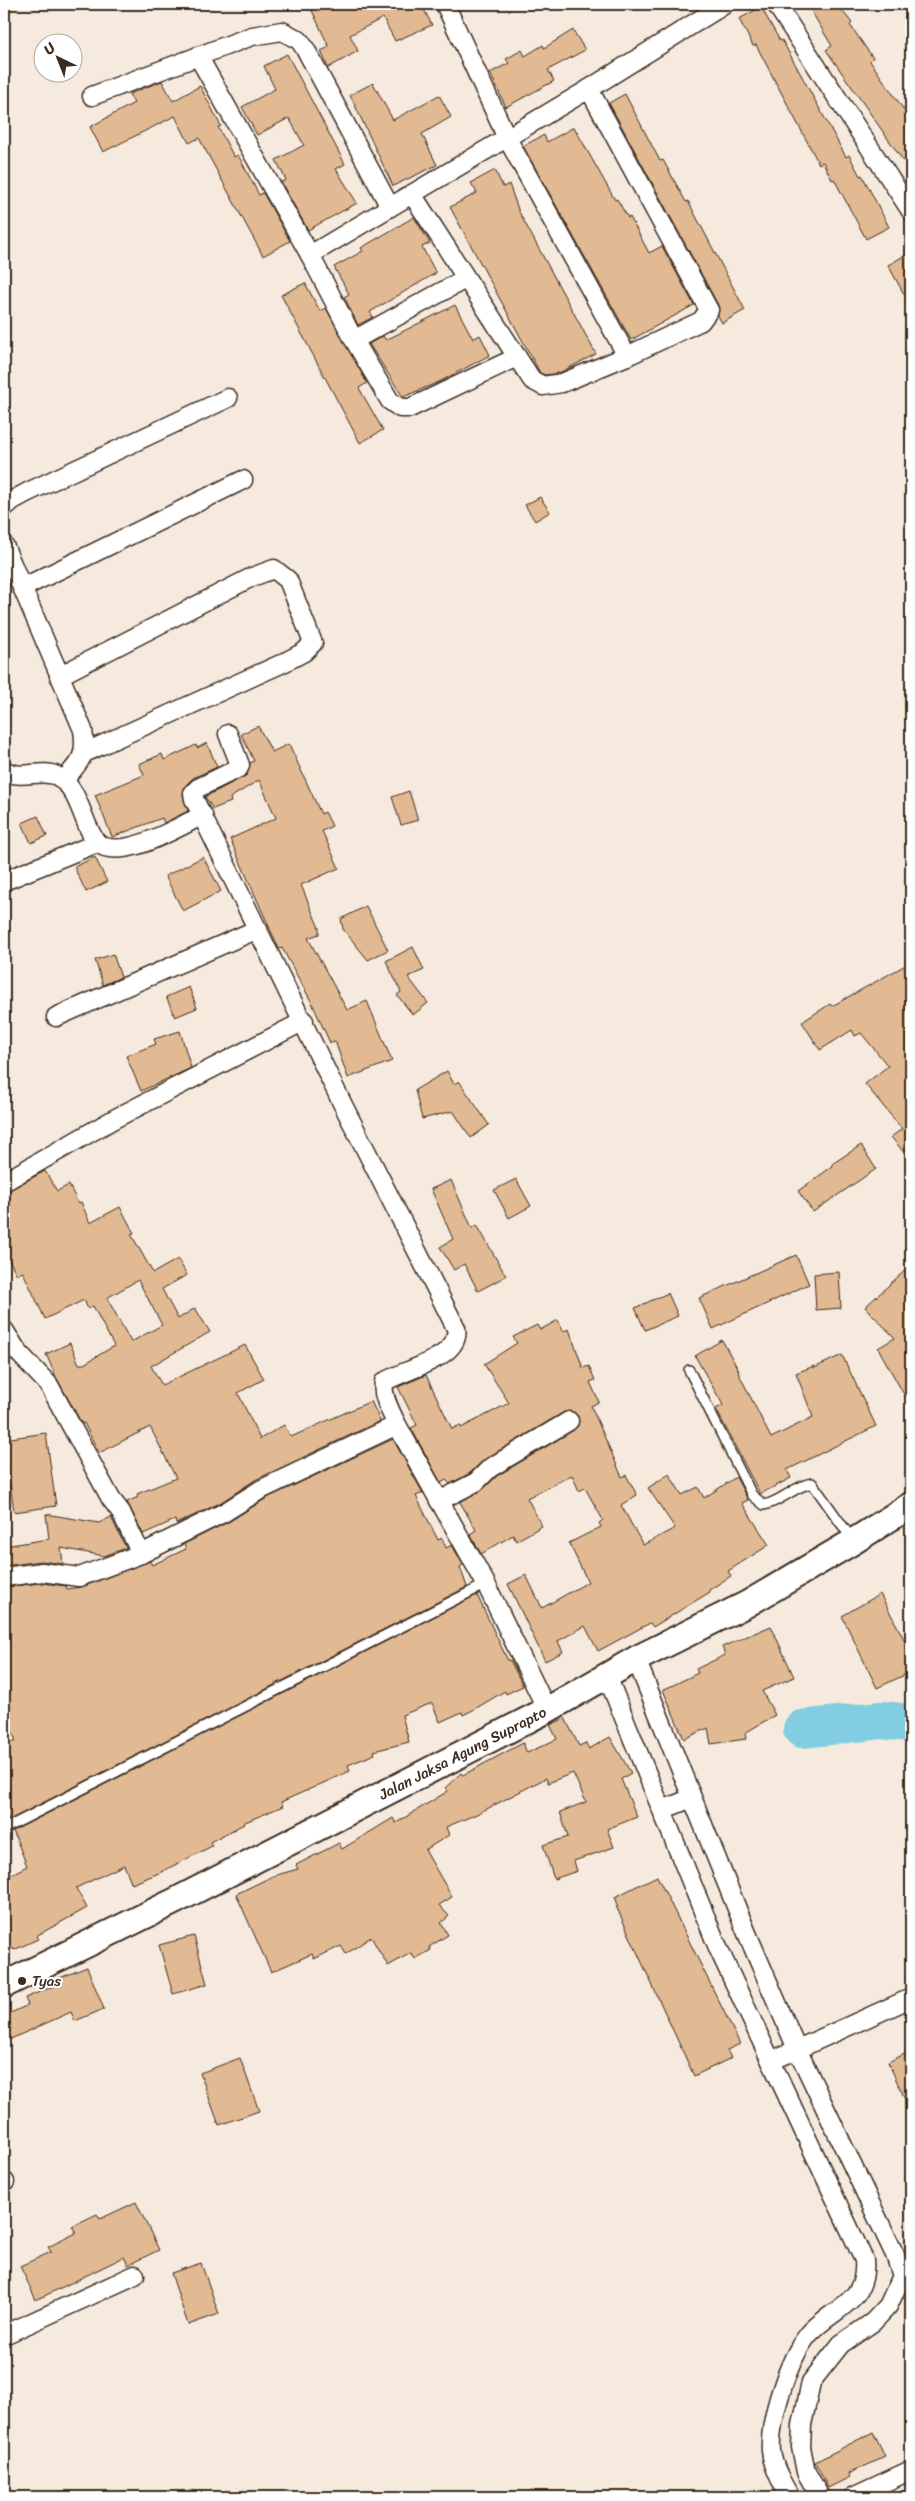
<svg xmlns="http://www.w3.org/2000/svg" width="915" height="2501" font-family="Sriracha,sans-serif">
<style>
.lines{fill:none;stroke-linecap:round;stroke-linejoin:round}
.river{stroke:#82cde1;stroke-width:38}
.building{fill:#e1b992;stroke:#3b2a1e;fill-rule:evenodd}
.lane-casing{stroke:#3b2a1e;stroke-width:12}
.street-casing{stroke:#3b2a1e;stroke-width:21}
.secondary-casing{stroke:#3b2a1e;stroke-width:29}
.lane{stroke:#fff;stroke-width:9}
.street{stroke:#fff;stroke-width:18}
.secondary{stroke:#fff;stroke-width:25}
.poi-dot{fill:#3b2a1e;stroke:#fff;stroke-width:2}
.labels{text-anchor:middle;dominant-baseline:central;stroke-width:4;stroke-linejoin:round;paint-order:stroke}
.street-label{font-size:15px;fill:#3b2a1e;stroke:#fff}
.poi-label{font-size:15px;fill:#3b2a1e;stroke:#fff;text-anchor:start}
</style>
<rect width="100%" height="100%" fill="#f6eade"/>
<filter id="ink" filterUnits="userSpaceOnUse"><feTurbulence type="fractalNoise" baseFrequency=".02" numOctaves="2"/><feDisplacementMap in="SourceGraphic" scale="10" xChannelSelector="R" yChannelSelector="G"/><feConvolveMatrix kernelMatrix="1 2 1 2 8 2 1 2 1" color-interpolation-filters="sRGB"/></filter>
<g filter="url(#ink)">
<g class="lines">
<!-- river -->
<polyline class="river" points="802,1729 881,1720 911,1723"/>
</g>
<!-- building -->
<g class="building">
<polygon points="309,4 339,4 342,10 354,4 421,4 432,25 395,41 383,18 350,35 358,51 328,68 321,51 329,47"/>
<polygon points="807,4 837,4 852,23 850,25 873,58 870,61 911,120 911,172 826,50 832,46"/>
<polygon points="761,7 780,41 782,40 846,157 849,155 860,176 862,175 889,227 866,239 834,179 832,180 823,162 819,164 756,45 753,46 739,19"/>
<polygon points="573,30 585,50 548,70 554,81 506,107 490,73 509,63 506,59 522,50 525,56 543,45 544,48"/>
<polygon points="287,54 345,164 336,169 357,203 308,230 281,182 286,180 276,160 304,145 289,118 257,135 242,107 275,89 264,66"/>
<polygon points="162,81 173,101 200,86 221,126 218,127 234,157 238,155 259,195 263,193 290,241 263,256 199,138 189,143 175,116 103,152 90,127 134,103 129,94"/>
<polygon points="373,83 393,120 439,95 451,117 422,134 437,165 393,186 350,95"/>
<polygon points="625,94 660,161 663,160 686,202 688,201 745,310 722,323 718,316 718,305 609,103"/>
<polygon points="574,127 615,200 617,199 628,218 630,217 649,253 662,246 694,305 631,340 523,146 544,135 547,142"/>
<polygon points="495,170 503,187 509,184 519,212 596,354 559,373 545,375 540,373 450,207 477,193 471,183"/>
<polygon points="414,217 430,243 422,247 436,273 370,312 373,317 358,325 344,297 349,294 334,267 363,251 361,248"/>
<polygon points="911,252 911,307 888,265"/>
<polygon points="305,283 320,311 326,308 367,383 359,388 383,430 360,443 281,295"/>
<polygon points="455,305 473,339 480,335 490,355 439,382 403,397 369,344 383,336 386,340"/>
<polygon points="540,497 550,512 535,521 525,505"/>
<polygon points="258,726 272,752 289,744 321,814 325,812 332,826 322,831 339,868 301,885 319,928 319,934 308,938 347,1010 367,1001 392,1061 348,1078 335,1041 330,1043 311,1001 282,948 279,949 230,839 276,818 259,780 230,798 231,802 213,809 205,797 247,775 250,763 254,761 241,734"/>
<polygon points="207,743 217,767 193,778 185,786 183,795 188,811 164,823 162,818 112,837 95,795 144,775 139,764 162,754 164,760 196,745 197,748"/>
<polygon points="409,791 418,820 401,825 392,797"/>
<polygon points="38,816 47,836 31,843 22,823"/>
<polygon points="95,857 107,882 86,892 74,867"/>
<polygon points="203,857 221,891 183,911 165,876"/>
<polygon points="366,906 388,950 368,960 343,929 341,919"/>
<polygon points="413,947 424,970 408,977 428,1003 413,1015 397,995 401,992 386,961"/>
<polygon points="113,954 121,977 103,985 95,960"/>
<polygon points="911,962 911,1161 891,1137 902,1129 865,1084 888,1066 861,1033 855,1036 852,1030 820,1050 802,1022 830,1004 832,1006"/>
<polygon points="189,987 197,1008 175,1017 166,997"/>
<polygon points="180,1031 191,1068 141,1091 126,1056 156,1044 154,1039"/>
<polygon points="447,1071 454,1084 459,1081 489,1125 471,1138 453,1111 422,1119 415,1090"/>
<polygon points="861,1145 876,1169 813,1212 798,1191 833,1166 832,1164"/>
<path d="M45 1171 57 1191 69 1185 78 1203 81 1202 90 1223 120 1207 134 1233 131 1234 153 1273 178 1259 187 1275 162 1289 178 1319 195 1308 210 1332 151 1366 162 1385 245 1345 264 1379 238 1393 260 1439 284 1425 291 1437 371 1401 380 1421 255 1480 220 1503 176 1524 175 1520 143 1534 127 1502 138 1497 137 1494 176 1478 150 1427 99 1453 84 1423 82 1424 56 1377 46 1354 70 1343 79 1364H84L114 1346 93 1306 88 1309 84 1300 45 1319 23 1272 17 1275 4 1250V1193ZM138 1280 162 1325 131 1342 107 1298Z"/>
<polygon points="516,1179 531,1206 509,1218 494,1190"/>
<polygon points="451,1180 472,1228 477,1225 506,1276 478,1291 464,1264 454,1270 440,1247 453,1239 431,1189"/>
<polygon points="796,1255 809,1284 713,1329 699,1298"/>
<polygon points="911,1265 911,1407 878,1348 895,1338 865,1307"/>
<polygon points="839,1272 841,1308 816,1310 814,1274"/>
<polygon points="668,1293 678,1316 645,1330 635,1308"/>
<polygon points="558,1320 563,1331 569,1329 583,1368 589,1366 595,1380 590,1382 599,1402 591,1406 622,1477 626,1475 637,1495 621,1505 643,1545 675,1528 648,1488 669,1474 682,1495 698,1487 704,1498 736,1477 748,1500 742,1503 769,1545 728,1571 731,1576 709,1590 710,1592 653,1627 650,1623 598,1651 585,1626 558,1641 563,1652 545,1661 508,1584 526,1575 542,1608 588,1582 569,1543 601,1527 599,1523 603,1520 585,1488 579,1491 572,1475 527,1498 542,1526 516,1541 513,1535 481,1554 470,1534 476,1530 460,1502 481,1491 497,1476 574,1430 578,1426 578,1416 574,1412 564,1412 485,1459 470,1473 450,1484 446,1480 441,1483 411,1428 417,1425 398,1387 426,1375 452,1429 460,1425 461,1428 509,1403 484,1364 517,1343 513,1337 537,1325 540,1330"/>
<polygon points="722,1340 739,1371 738,1372 771,1438 813,1417 796,1373 814,1366 814,1368 842,1355 876,1426 787,1470 791,1478 760,1494 716,1409 723,1405 695,1356"/>
<polygon points="46,1433 56,1506 14,1512 4,1439"/>
<polygon points="393,1439 423,1493 416,1496 438,1540 442,1538 446,1548 452,1545 463,1565 460,1567 467,1587 9,1820 4,1808 4,1746 16,1741 4,1711 4,1587 42,1583 66,1586 67,1589 82,1587 150,1561 152,1565 186,1549 184,1544 230,1521 265,1499"/>
<polygon points="46,1514 99,1523 111,1517 126,1548 104,1556 61,1548 63,1564 41,1561 4,1566 4,1546 49,1539"/>
<polygon points="880,1594 911,1652 911,1672 877,1688 842,1616"/>
<polygon points="477,1595 508,1661 510,1660 523,1686 506,1694 505,1691 473,1710 463,1715 462,1712 440,1722 432,1703 402,1715 409,1742 374,1751 375,1754 348,1765 350,1771 281,1802 283,1806 243,1823 244,1824 210,1842 212,1846 159,1873 132,1884 124,1865 76,1888 87,1908 36,1936 38,1939 14,1950 13,1948 4,1952 4,1878 27,1866 13,1831"/>
<polygon points="771,1626 794,1677 762,1691 775,1715 745,1733 746,1739 711,1744 708,1728 684,1739 663,1690 698,1673 696,1669 725,1655 722,1647"/>
<polygon points="565,1718 579,1746 586,1743 589,1749 610,1737 631,1773 621,1779 637,1817 607,1829 614,1847 574,1861 577,1871 554,1879 543,1845 568,1837 560,1812 586,1802 573,1773 548,1783 546,1778 479,1813 446,1827 449,1835 425,1850 452,1897 439,1905 449,1916 441,1923 448,1935 429,1947 431,1950 415,1959 411,1953 388,1966 371,1937 346,1954 341,1946 314,1959 312,1954 271,1972 236,1894 273,1876 298,1869 296,1865 339,1843 342,1849 393,1818 396,1823 448,1791 445,1788 461,1773 463,1775 523,1743 527,1753 557,1739 550,1725"/>
<polygon points="657,1876 740,2044 727,2050 731,2058 694,2076 616,1906 618,1905 615,1897"/>
<polygon points="194,1936 207,1984 173,1994 159,1945"/>
<polygon points="87,1967 104,2009 75,2021 71,2012 4,2042 4,2016 28,2005 25,1998 59,1984 57,1979"/>
<polygon points="911,2051 911,2112 888,2062"/>
<polygon points="240,2058 259,2111 219,2125 200,2073"/>
<polygon points="136,2202 159,2250 128,2265 124,2257 36,2300 20,2266 51,2252 48,2247 76,2233 72,2226 97,2214 100,2219"/>
<polygon points="201,2263 219,2314 188,2325 171,2273"/>
<polygon points="873,2432 885,2457 848,2474 850,2477 828,2488 815,2462"/>
</g>
<g class="lines">
<!-- lane casing -->
<g class="lane-casing">
<g id="lane">
<path d="M689 1370 752 1495 764 1505C781 1502 794 1486 812 1483L852 1539"/>
<polyline points="4,1829 486,1584"/>
</g>
</g>
<!-- street casing -->
<g class="street-casing">
<g id="street">
<polyline points="445,4 507,138 627,356 562,383 543,386 532,380 517,357"/>
<polyline points="776,4 911,211"/>
<polyline points="198,56 310,255"/>
<polyline points="589,89 709,310 701,321 627,356"/>
<polyline points="92,96 252,36 282,31 299,40 306,50 390,207"/>
<polygon points="412,194 517,357 410,408 400,408 390,401 354,340 310,255"/>
<polyline points="412,194 589,89 725,4"/>
<polyline points="354,340 465,279"/>
<polyline points="4,508 13,500 28,492 228,398"/>
<path d="M4 545 83 730C87 757 80 762 63 781"/>
<polyline points="22,588 243,480"/>
<polyline points="59,676 252,577 274,569 288,580 313,643 304,652 283,663 84,753"/>
<path d="M228 734 240 765 239 768 198 788 193 793 194 799 342 1103 456 1328C462 1358 405 1369 384 1382 381 1395 391 1412 397 1425L486 1584 547 1710"/>
<path d="M4 770C20 781 41 768 57 776 80 788 82 824 97 843"/>
<path d="M4 881 97 843C122 862 178 827 203 815"/>
<polyline points="56,1017 258,929"/>
<polyline points="4,1182 114,1119 304,1021"/>
<polyline points="4,1330 18,1352 49,1385 111,1499 121,1512 141,1554"/>
<polyline points="439,1501 476,1482 490,1468 569,1421"/>
<polyline points="4,1577 42,1572 79,1577 141,1554 225,1512 260,1490 397,1425"/>
<polyline points="636,1659 746,1931 797,2049 895,2255 902,2276 888,2306 873,2322 841,2344 811,2382 802,2425 801,2447 806,2472 820,2497"/>
<path d="M607 1676 719 1950 864 2260C868 2304 831 2308 808 2335 788 2360 769 2420 771 2451 773 2467 782 2483 790 2497"/>
<polyline points="662,1810 692,1798"/>
<polyline points="771,2061 911,1998"/>
<polyline points="4,2182 5,2182"/>
<polyline points="4,2335 135,2275"/>
<polyline points="853,2497 911,2470"/>
</g>
</g>
<!-- secondary casing -->
<g class="secondary-casing">
<g id="secondary">
<path id="s1" d="M4 1985 175 1901 547 1710 636 1659 747 1604 854 1541 911 1505"/>
</g>
</g>
<!-- lane -->
<use href="#lane" class="lane"/>
<!-- street -->
<use href="#street" class="street"/>
<!-- secondary -->
<use href="#secondary" class="secondary"/>
</g>
</g>
<!-- markers -->
<circle class="poi-dot" cx="22" cy="1981" r="5"/>
<g class="labels">
<!-- street labels -->
<g class="street-label">
<text stroke="none"><textPath href="#s1" startOffset="514">Jalan Jaksa Agung Suprapto</textPath></text>
</g>
<!-- poi labels -->
<g class="poi-label">
<text x="32" y="1981">Tyas</text>
</g>
</g>
<!-- margin -->
<rect width="915" height="2501" fill="none" stroke="#fff" stroke-width="20"/>
<rect x="10" y="10" width="895" height="2481" fill="none" stroke="#3b2a1e" stroke-width="2" filter="url(#ink)"/>
<!-- north arrow -->
<g transform="translate(58 58) rotate(317)"><circle r="24" fill="#ffffff" stroke="#b1aaa5"/>
<path d="M0-4L9 19L0 12L-9 19Z" fill="#3b2a1e"/>
<text y="-8" font-size="14" font-weight="bold" text-anchor="middle" fill="#3b2a1e">U</text>
</g>
</svg>
